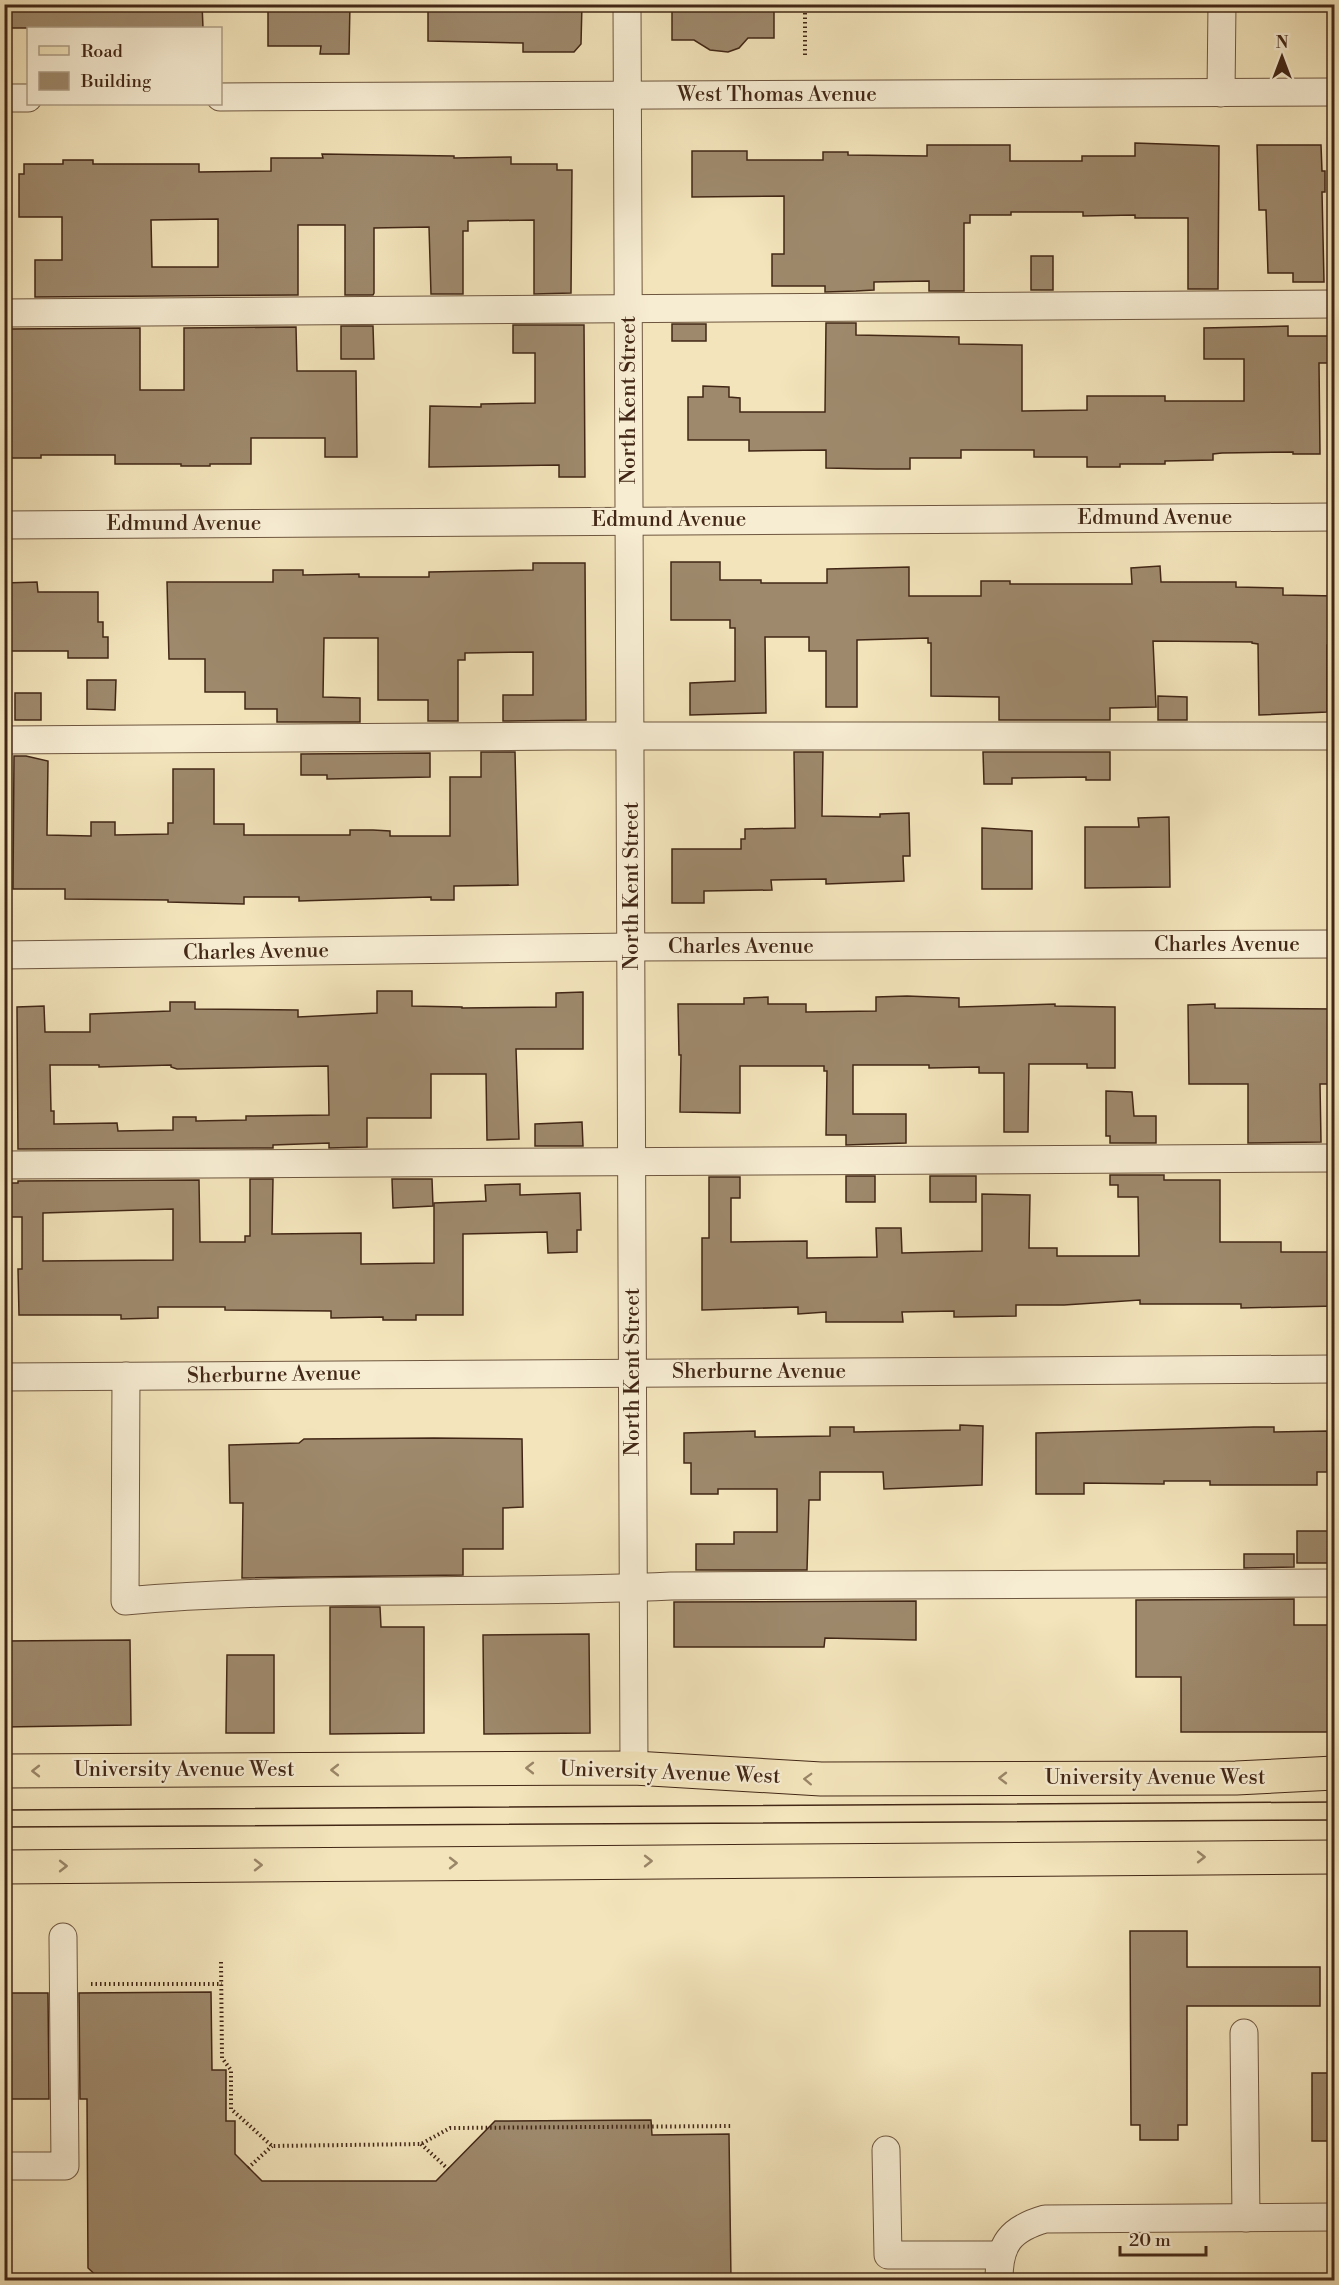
<svg xmlns="http://www.w3.org/2000/svg" width="1339" height="2285" font-family="'Libre Bodoni',serif">
<style>
.building{fill:#9e896c;stroke:#422716;stroke-width:1.5;fill-rule:evenodd}
.lines{fill:none;stroke-linecap:round;stroke-linejoin:round}
.minor-casing{stroke:#6e563f;stroke-width:29}
.major-casing{stroke:#422716;stroke-width:35}
.path{stroke:#422716;stroke-width:4;stroke-dasharray:1.5 3;stroke-linecap:butt}
.minor{stroke:#f7edd3;stroke-width:27}
.major{stroke:#f3e4bb;stroke-width:33}
.tram{stroke:#422716;stroke-width:1.5}
.oneway{stroke:#9a8668}
.labels{text-anchor:middle;dominant-baseline:central;stroke-width:4.5;stroke-linejoin:round;paint-order:stroke}
.street-label{font-size:21px;fill:#422716;stroke:#f7edd3}
</style>
<rect width="100%" height="100%" fill="#f3e4bb"/>
<filter id="stains"><feTurbulence type="fractalNoise" baseFrequency=".00333" numOctaves="4"/><feColorMatrix values="0 0 0 0 .2 0 0 0 0 .09 0 0 0 0 .02 0 0 0 .5 -.17"/></filter>
<radialGradient id="worn" r=".72"><stop offset=".6" stop-color="#630" stop-opacity="0"/><stop offset="1" stop-color="#630" stop-opacity=".3"/></radialGradient>
<!-- building -->
<g class="building">
<polygon points="11,4 202,4 203,28 11,28"/>
<polygon points="268,4 350,4 349,54 320,54 321,46 268,46"/>
<polygon points="428,4 582,4 581,44 574,52 523,52 523,43 428,41"/>
<polygon points="672,4 774,4 774,38 748,38 739,48 728,52 710,50 694,40 672,40"/>
<polygon points="1135,143 1219,146 1218,289 1188,289 1188,218 1135,218 1135,215 1083,216 1083,212 1011,212 1011,215 970,215 970,223 964,223 964,291 929,291 929,281 874,282 874,290 856,291 825,292 825,286 772,286 772,254 784,254 784,196 692,197 692,151 747,151 747,160 823,160 823,152 848,152 848,155 927,156 927,145 1010,145 1010,161 1082,161 1082,156 1135,156"/>
<polygon points="1257,145 1321,145 1322,171 1325,171 1325,192 1322,192 1324,282 1293,282 1293,273 1268,273 1266,210 1259,210"/>
<path d="M322 154 454 156V158L511 157V164H557V170H572L571 293 534 294V220L468 221V231H463V294H431L429 227 374 228V293L373 295H345V225H298V295H296L35 297V260H62V217H19V174H24V164H63V160H93V164H199V172L271 171V158H323ZM218 219V267H152L151 220Z"/>
<rect x="1031" y="256" width="22" height="34"/>
<polygon points="826,323 856,323 856,335 959,337 959,344 1022,345 1022,411 1087,410 1087,396 1165,396 1165,401 1244,401 1244,359 1204,359 1204,328 1288,326 1288,336 1330,336 1330,363 1319,363 1320,454 1293,454 1293,452 1222,453 1213,454 1213,460 1165,461 1165,464 1120,464 1120,467 1087,467 1087,457 1034,457 1034,450 961,450 961,458 910,458 910,469 876,469 826,468 826,450 749,451 749,440 688,440 688,397 703,397 703,386 729,387 729,397 740,398 740,412 825,412"/>
<rect x="672" y="324" width="34" height="17"/>
<polygon points="513,325 584,325 585,477 559,477 559,465 429,467 430,406 481,407 481,404 535,403 535,353 513,353"/>
<polygon points="341,326 373,326 374,359 341,359"/>
<polygon points="296,327 297,371 356,371 357,457 325,457 325,438 251,438 251,464 210,464 210,466 181,466 181,464 115,464 115,455 41,455 41,458 10,458 10,329 140,328 140,390 184,390 184,328"/>
<polygon points="671,562 720,562 720,580 761,580 761,583 827,583 827,569 909,567 909,596 981,596 981,581 1010,581 1010,584 1132,584 1131,568 1160,566 1161,582 1236,582 1236,587 1283,588 1283,595 1335,596 1335,645 1327,645 1327,712 1259,715 1258,644 1252,643 1252,642 1153,641 1156,707 1110,708 1110,720 999,720 999,697 931,696 931,643 928,643 928,638 857,640 857,707 826,707 826,651 809,651 809,637 765,637 766,713 690,715 690,683 735,681 735,628 730,628 730,620 671,620"/>
<polygon points="533,563 585,563 586,720 503,721 503,695 533,695 533,652 465,653 465,660 458,660 458,721 428,721 428,700 378,700 378,638 324,638 323,697 360,698 360,722 277,722 277,709 245,709 245,692 205,692 205,659 169,659 167,582 273,582 273,570 303,570 303,575 359,574 359,577 429,577 429,572 533,570"/>
<polygon points="37,582 38,592 98,592 98,622 103,622 103,637 108,637 108,658 68,658 68,651 4,651 4,583"/>
<polygon points="87,680 116,680 115,710 87,709"/>
<rect x="15" y="693" width="26" height="27"/>
<polygon points="1158,696 1187,697 1187,720 1158,720"/>
<polygon points="481,752 515,752 518,885 454,886 454,900 431,900 431,897 299,901 299,897 244,897 244,904 168,902 168,900 65,899 65,889 13,889 14,756 26,756 48,761 47,835 91,836 91,822 115,822 115,835 168,834 168,823 173,823 173,769 214,769 214,824 244,824 244,835 350,835 350,830 373,830 390,831 390,836 450,836 450,777 481,777"/>
<polygon points="794,752 823,752 822,816 880,817 880,814 909,813 910,856 903,856 904,881 826,884 826,879 771,880 772,890 704,891 704,903 672,903 672,849 741,849 741,839 745,839 745,829 795,828"/>
<polygon points="983,752 1110,752 1110,780 1086,780 1086,777 1012,778 1012,784 984,784"/>
<polygon points="430,753 430,777 327,779 327,775 301,775 301,754"/>
<polygon points="1169,817 1170,887 1085,888 1085,827 1139,827 1138,818"/>
<polygon points="982,828 1032,831 1032,889 982,889"/>
<path d="M377 991H412V1006L462 1007V1008L556 1007V993L583 992V1049H516L519 1139 487 1140 486 1074H431V1118H367V1147L329 1148V1143L273 1145V1148L18 1149 17 1007 44 1006 45 1032H90V1014L170 1011V1002H195V1009L298 1010V1017L377 1013ZM50 1065H99V1067L171 1065V1067L177 1069 328 1066 329 1115 246 1116V1120L196 1121V1117H173V1130L118 1131 117 1123 54 1124V1111H51Z"/>
<polygon points="907,996 959,998 959,1007 1055,1004 1055,1006 1115,1007 1115,1068 1087,1068 1087,1064 1029,1064 1028,1132 1004,1132 1004,1073 979,1073 979,1067 929,1068 929,1065 853,1065 853,1114 906,1114 906,1143 846,1145 846,1135 826,1135 827,1071 824,1071 824,1066 740,1066 740,1113 680,1112 681,1055 679,1055 678,1004 744,1004 744,998 768,997 768,1004 806,1004 806,1012 876,1011 876,997"/>
<polygon points="1215,1004 1215,1008 1335,1009 1335,1084 1320,1084 1321,1142 1248,1143 1248,1084 1189,1084 1188,1005"/>
<polygon points="1106,1091 1132,1092 1134,1116 1156,1116 1156,1143 1110,1143 1110,1136 1106,1136"/>
<polygon points="582,1122 583,1146 535,1146 535,1124"/>
<polygon points="1110,1175 1164,1175 1164,1180 1220,1180 1220,1242 1281,1242 1281,1252 1335,1252 1335,1306 1241,1308 1241,1304 1140,1304 1140,1300 1064,1305 1016,1305 1016,1316 954,1317 954,1311 902,1312 903,1322 826,1322 826,1312 798,1314 798,1307 702,1310 702,1238 709,1238 709,1177 740,1177 740,1198 731,1198 731,1242 807,1241 807,1258 877,1257 876,1228 901,1228 902,1253 982,1251 982,1194 1030,1195 1029,1248 1057,1248 1057,1256 1139,1256 1138,1197 1118,1197 1118,1185 1110,1185"/>
<rect x="846" y="1176" width="29" height="26"/>
<rect x="930" y="1176" width="46" height="26"/>
<path d="M250 1179H273L272 1234 361 1233V1264L434 1263V1203L486 1201 485 1185 520 1184V1195L580 1193 581 1230H577V1252L548 1253 547 1232 463 1234V1315H416V1320H383V1317L331 1318V1311L225 1310V1307H158V1318L121 1319V1315H19L18 1269H22V1217H4V1183H18V1181L199 1180 200 1242H245V1236H250ZM173 1209V1260L43 1261V1213Z"/>
<polygon points="392,1179 432,1179 433,1206 393,1208"/>
<polygon points="960,1425 983,1426 982,1485 884,1489 883,1472 820,1472 820,1500 809,1500 807,1570 696,1570 696,1544 734,1544 734,1532 777,1532 777,1489 718,1489 718,1494 691,1494 691,1463 684,1463 684,1433 755,1431 755,1437 830,1436 830,1427 854,1427 854,1432 960,1430"/>
<polygon points="1254,1427 1274,1427 1274,1432 1327,1431 1327,1472 1317,1472 1317,1485 1210,1485 1210,1481 1164,1481 1164,1484 1084,1483 1084,1494 1036,1494 1036,1433"/>
<polygon points="434,1438 522,1439 523,1507 503,1508 503,1549 463,1549 463,1575 242,1578 243,1503 230,1503 229,1445 299,1443 304,1439"/>
<rect x="1297" y="1531" width="38" height="32"/>
<polygon points="1244,1554 1294,1554 1294,1567 1244,1568"/>
<polygon points="1294,1599 1294,1625 1331,1625 1331,1655 1335,1655 1335,1732 1181,1732 1181,1677 1136,1677 1136,1600"/>
<polygon points="916,1601 916,1640 825,1638 824,1647 674,1647 674,1602"/>
<polygon points="330,1607 380,1607 381,1627 424,1627 424,1733 330,1734"/>
<polygon points="589,1634 590,1733 484,1734 483,1635"/>
<polygon points="130,1640 131,1725 4,1727 4,1641"/>
<polygon points="227,1655 274,1655 274,1733 226,1733"/>
<polygon points="1130,1931 1187,1931 1187,1967 1320,1967 1320,2006 1187,2006 1187,2125 1178,2125 1178,2140 1140,2140 1140,2125 1131,2125"/>
<polygon points="211,1992 212,2070 226,2070 226,2121 235,2121 235,2154 262,2181 436,2181 495,2121 651,2120 652,2135 729,2134 731,2280 101,2280 88,2268 87,2099 80,2099 79,1993"/>
<polygon points="4,1993 48,1993 49,2099 4,2099"/>
<rect x="1312" y="2073" width="23" height="68"/>
</g>
<g class="lines">
<!-- minor casing -->
<g class="minor-casing">
<g id="minor">
<polyline points="627,4 634,1768"/>
<polyline points="1221,93 1222,4"/>
<polyline points="220,97 1334,92"/>
<polyline points="4,98 28,98"/>
<polyline points="4,313 1334,304"/>
<polyline points="4,525 1334,517"/>
<polyline points="4,740 567,736 1334,736"/>
<polyline points="4,955 632,947 1334,944"/>
<polyline points="4,1165 1334,1158"/>
<path d="M126 1376 125 1601C306 1585 489 1595 671 1586L1334 1583"/>
<polyline points="4,1377 1334,1369"/>
<polyline points="1244,2033 1246,2218"/>
<polyline points="886,2150 888,2255 1001,2255"/>
<polyline points="4,2166 65,2166 63,1937"/>
<path d="M999 2280C999 2244 1010 2229 1045 2219L1334 2217"/>
</g>
</g>
<!-- major casing -->
<g class="major-casing">
<g id="major">
<polyline points="4,1771 634,1768 821,1779 1236,1778 1334,1773"/>
<polyline points="4,1867 1334,1857"/>
</g>
</g>
<!-- path -->
<g class="path">
<polyline points="805,4 805,55"/>
<polyline points="221,1962 222,2058 231,2070 231,2109 272,2146 421,2144 450,2128 733,2126"/>
<polyline points="91,1984 222,1984"/>
<polyline points="421,2144 448,2169"/>
<polyline points="248,2168 272,2146"/>
</g>
<!-- minor -->
<use href="#minor" class="minor"/>
<!-- major -->
<use href="#major" class="major"/>
<!-- tram -->
<g class="tram">
<polyline points="4,1810 1334,1802"/>
<polyline points="4,1827 1334,1820"/>
</g>
</g>
<!-- one-way arrows -->
<defs><path id="oneway-chevron" d="M-2-3.5L2.5 0L-2 3.5" fill="none" stroke-width="1.6" stroke-linecap="round" stroke-linejoin="round" transform="scale(1.5)"/></defs>
<g class="oneway">
<use href="#oneway-chevron" transform="translate(530 1768) rotate(180)"/>
<use href="#oneway-chevron" transform="translate(335 1770) rotate(180)"/>
<use href="#oneway-chevron" transform="translate(36 1771) rotate(180)"/>
<use href="#oneway-chevron" transform="translate(1003 1778) rotate(180)"/>
<use href="#oneway-chevron" transform="translate(808 1779) rotate(-178)"/>
<use href="#oneway-chevron" transform="translate(1201 1857)"/>
<use href="#oneway-chevron" transform="translate(648 1861)"/>
<use href="#oneway-chevron" transform="translate(453 1863)"/>
<use href="#oneway-chevron" transform="translate(258 1865)"/>
<use href="#oneway-chevron" transform="translate(63 1866)"/>
</g>
<g class="labels">
<!-- street labels -->
<g class="street-label">
<text x="777" y="95">West Thomas Avenue</text>
<text transform="translate(629 400) rotate(-90)">North Kent Street</text>
<text x="1155" y="518">Edmund Avenue</text>
<text x="669" y="520">Edmund Avenue</text>
<text x="184" y="524">Edmund Avenue</text>
<text transform="translate(632 886) rotate(-90)">North Kent Street</text>
<text x="1227" y="945">Charles Avenue</text>
<text x="741" y="947">Charles Avenue</text>
<text transform="translate(256 952) rotate(-1)">Charles Avenue</text>
<text transform="translate(633 1372) rotate(-90)">North Kent Street</text>
<text x="759" y="1372">Sherburne Avenue</text>
<text transform="translate(274 1375) rotate(-1)">Sherburne Avenue</text>
<text x="184" y="1770">University Avenue West</text>
<text transform="translate(670 1773) rotate(2)">University Avenue West</text>
<text x="1155" y="1778">University Avenue West</text>
</g>
</g>
<!-- margin -->
<rect width="1339" height="2285" fill="none" stroke="#f3e4bb" stroke-width="24"/>
<rect x="6" y="6" width="1327" height="2273" fill="none" stroke="#422716" stroke-width="3"/>
<rect x="12" y="12" width="1315" height="2261" fill="none" stroke="#422716" stroke-width="1.5"/>
<!-- legend -->
<rect x="27" y="27" width="195" height="78" fill="#f7edd3" stroke="#af9e87" stroke-width="1.5"/>
<rect x="39" y="46" width="30" height="9" fill="#f3e4bb" stroke="#af9e87" stroke-width="1.5"/>
<text x="81" y="57" font-size="18" fill="#422716">Road</text>
<rect x="39" y="72" width="30" height="18" fill="#9e896c" stroke="#af9e87" stroke-width="1.5"/>
<text x="81" y="87" font-size="18" fill="#422716">Building</text>
<!-- north arrow -->
<g transform="translate(1282 57)" stroke="#f7edd3" stroke-width="4.5" paint-order="stroke">
<path d="M0-4.5L10 22L0 15L-10 22Z" fill="#422716"/>
<text y="-9" font-size="16" font-weight="bold" text-anchor="middle" fill="#422716">N</text>
</g>
<!-- scale -->
<path d="M1120 2246v9h86v-9" fill="none" stroke="#422716" stroke-width="3"/>
<text x="1129" y="2246" font-size="18" fill="#422716" stroke="#f7edd3" stroke-width="4.5" paint-order="stroke">20 m</text>
<rect width="100%" height="100%" filter="url(#stains)"/>
<rect width="100%" height="100%" fill="url(#worn)"/>
</svg>
